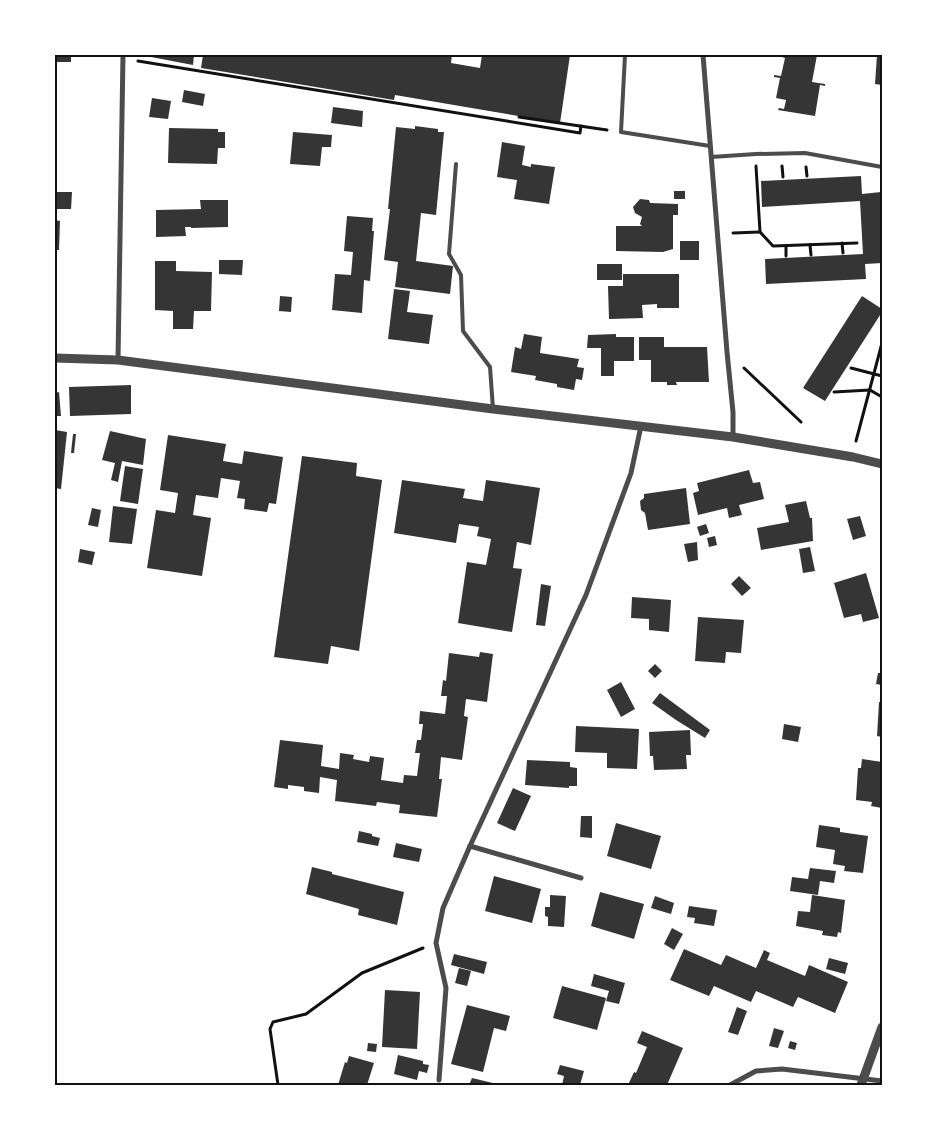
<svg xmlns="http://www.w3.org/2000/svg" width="937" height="1140" font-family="'Open Sans',sans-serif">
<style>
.building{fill:#353535}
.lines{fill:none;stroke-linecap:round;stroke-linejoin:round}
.path{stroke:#111;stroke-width:3}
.service{stroke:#4c4c4c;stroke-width:4}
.minor{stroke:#4c4c4c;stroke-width:5}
.tertiary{stroke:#4c4c4c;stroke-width:9}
.neatline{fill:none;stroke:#111;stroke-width:2}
</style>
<rect width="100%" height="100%" fill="#fff"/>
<!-- building -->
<g class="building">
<rect x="55" y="55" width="16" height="7"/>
<polygon points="151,55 194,55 193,65 151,57"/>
<polygon points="203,55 403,55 414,57 415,55 452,55 451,63 480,68 482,55 570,55 560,123 395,95 394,100 201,68"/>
<polygon points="776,55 817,55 812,82 825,84 825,86 820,85 815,116 778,110 779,108 784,109 786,100 776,98 780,78 774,77 774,75 781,76 785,58"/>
<polygon points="877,55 882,55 882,85 875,84"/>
<polygon points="184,90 205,94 203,106 182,102"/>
<polygon points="152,98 171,101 168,119 149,117"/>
<polygon points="333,107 363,111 362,127 331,123"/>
<polygon points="415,126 438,129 438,132 444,132 436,215 421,213 416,261 453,266 450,294 395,287 398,262 384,260 390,209 388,209 396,127 415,129"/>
<polygon points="169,128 218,129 218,132 225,132 225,148 218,148 217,164 168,163"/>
<polygon points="293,132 332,135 331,147 322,147 320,166 290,164"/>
<polygon points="502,142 525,146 522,165 531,167 531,164 555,167 549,204 514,199 517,180 497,177"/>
<polygon points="861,176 862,194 881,192 882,263 865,264 866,279 766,284 765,259 863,254 860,201 762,207 761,181"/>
<rect x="674" y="191" width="11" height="8"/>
<polygon points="55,192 72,192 71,209 55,209"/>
<polygon points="640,199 649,200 650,203 678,204 678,215 673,215 673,249 663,252 616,251 616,226 642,226 640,224 642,217 635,213 633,207"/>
<polygon points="200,200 228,200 228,227 191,228 191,227 185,227 186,236 156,237 156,210 201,209"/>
<polygon points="347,216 373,218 372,231 374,231 370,281 364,280 362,313 332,310 335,274 351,275 353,252 344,251"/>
<polygon points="55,220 60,221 59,250 55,250"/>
<rect x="680" y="241" width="19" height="19"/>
<polygon points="219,260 243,260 242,275 219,274"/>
<polygon points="155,261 176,261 176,271 212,272 211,311 194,311 193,329 173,329 173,311 155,310"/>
<rect x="597" y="264" width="25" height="16"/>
<polygon points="623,274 679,274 679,308 657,308 657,304 642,305 643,318 609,319 608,286 623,286"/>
<polygon points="394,289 410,291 407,312 433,315 429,344 388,339"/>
<polygon points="280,296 292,297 291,312 279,311"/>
<polygon points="862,296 882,309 882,312 825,401 803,388"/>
<polygon points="524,334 542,337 540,353 579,359 577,367 584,368 582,380 576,379 574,390 557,387 557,384 535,380 536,376 511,372 515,347 521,349"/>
<polygon points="616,334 616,337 634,337 634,361 614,361 614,376 601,376 601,348 587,348 588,335"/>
<polygon points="639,337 664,337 664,347 707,347 709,382 676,382 677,385 667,385 667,382 651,382 651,360 639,360"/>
<polygon points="131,385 131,414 70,416 69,387"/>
<polygon points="59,392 61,416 55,416 55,393"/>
<polygon points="55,430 67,432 61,489 55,488"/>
<polygon points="110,431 146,439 143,465 122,461 118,482 111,480 115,463 102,460"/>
<polygon points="73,434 76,434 74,453 71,453"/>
<polygon points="168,435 226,444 223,461 242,464 244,451 283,457 276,504 269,503 267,512 244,509 245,499 237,498 240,481 221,478 218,498 196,495 193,515 211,518 202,576 147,568 156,510 175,513 178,493 160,490"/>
<polygon points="302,456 357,463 356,476 382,480 359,651 331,646 328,664 274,657"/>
<polygon points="125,466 143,469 138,504 120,501"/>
<polygon points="749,470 753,483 760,482 764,499 739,505 742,515 729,518 727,508 698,515 693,493 699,491 697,483"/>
<polygon points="402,480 465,489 463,498 483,501 486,480 540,488 531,545 517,542 513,568 522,569 512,632 458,623 467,562 486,565 491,539 477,536 479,527 459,524 456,543 394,533"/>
<polygon points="686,488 690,524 648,530 645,513 641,510 640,501 644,498 644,494"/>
<polygon points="806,501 810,518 812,518 813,541 761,550 757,528 789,522 785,505"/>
<polygon points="113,506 137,509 132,544 109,542"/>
<polygon points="92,508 101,510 98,527 88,525"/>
<polygon points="860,516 866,536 853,540 847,519"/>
<polygon points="706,524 709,533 700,536 697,527"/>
<polygon points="715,536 717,545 709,547 707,538"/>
<polygon points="697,542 698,560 688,562 684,544"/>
<polygon points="810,547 815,571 803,573 799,549"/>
<polygon points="80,549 95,552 92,565 78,562"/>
<polygon points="866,573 879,618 863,622 861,614 844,618 834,583"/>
<polygon points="739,576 751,588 742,596 731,584"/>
<polygon points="541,584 551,586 545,626 536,625"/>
<polygon points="632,597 671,600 669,632 649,630 649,619 631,618"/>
<polygon points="698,617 744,620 741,653 726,652 725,663 695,661"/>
<polygon points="480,652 493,654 487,702 466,699 464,716 468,717 462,760 441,757 439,779 442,779 437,817 399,813 400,805 377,802 376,806 335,801 337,780 320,777 319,793 304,791 304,787 288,785 288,789 274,787 280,740 323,745 321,766 339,769 340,753 354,755 353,759 369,762 370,756 384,758 381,780 403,783 404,775 417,776 420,753 415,753 417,740 421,740 423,724 419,724 420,711 445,714 447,696 441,696 443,680 446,681 449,653 479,657"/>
<polygon points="655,664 662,671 655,678 648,671"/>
<polygon points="878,673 882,673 882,685 876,684"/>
<polygon points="621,682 635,709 621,717 607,690"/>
<polygon points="660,693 710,730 705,738 676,720 652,703"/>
<polygon points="879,702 882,702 882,737 877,736"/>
<polygon points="784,724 801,727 798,742 782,739"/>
<polygon points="576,726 639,729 637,769 607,768 607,753 575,752"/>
<polygon points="690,730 691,755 686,755 687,769 654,770 653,756 650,756 649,732"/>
<polygon points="862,759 882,762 882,808 871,806 872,802 856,800 858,768 861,768"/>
<polygon points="527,760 570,762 570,767 577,768 577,786 569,786 569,788 525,785"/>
<polygon points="513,788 531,796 515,831 497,823"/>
<polygon points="581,816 592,816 592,838 580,837"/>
<polygon points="616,823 661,836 651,869 607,856"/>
<polygon points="819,825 840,828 840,832 868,836 863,873 844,871 845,866 833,864 835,850 816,847"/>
<polygon points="359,831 372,834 372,836 380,838 378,846 357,842"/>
<polygon points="396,843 422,849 419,862 393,857"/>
<polygon points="312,867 332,872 332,874 404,892 397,925 358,915 359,909 306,894"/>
<polygon points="810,868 836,871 834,883 820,881 818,895 790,891 792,877 808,879"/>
<polygon points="494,876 541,889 532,923 485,911"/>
<polygon points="600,892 644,904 634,939 591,926"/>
<polygon points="550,895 566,896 564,927 548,926 548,917 545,916 545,907 550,907"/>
<polygon points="812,895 845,900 841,933 838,932 837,937 822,935 823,931 796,926 798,911 810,912"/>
<polygon points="655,896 674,903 671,914 651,908"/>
<polygon points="689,906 717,910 714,926 694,923 695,918 687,917"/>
<polygon points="672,928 683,934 674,950 664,944"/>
<polygon points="684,949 721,965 726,955 756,968 764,950 770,953 767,960 805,976 809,965 848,982 835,1013 798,997 793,1007 756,991 751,1002 714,986 709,996 670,980"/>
<polygon points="454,954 487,962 484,974 451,965"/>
<polygon points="829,958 848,963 845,974 826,969"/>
<polygon points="459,968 471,971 467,986 455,983"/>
<polygon points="594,974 625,983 619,1004 606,1001 609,991 591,986"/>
<polygon points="562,986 606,998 597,1030 553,1018"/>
<polygon points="385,990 420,992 417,1049 382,1047"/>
<polygon points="467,1005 510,1016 506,1031 494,1028 483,1072 451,1064"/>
<polygon points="737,1007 747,1011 738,1035 728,1032"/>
<polygon points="774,1028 784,1031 778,1048 769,1046"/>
<polygon points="642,1031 683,1048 667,1085 628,1085 634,1072 636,1073 647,1047 637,1043"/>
<polygon points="790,1041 797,1043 795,1050 788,1048"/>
<polygon points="368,1043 377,1044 376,1052 367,1051"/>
<polygon points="398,1055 423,1061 423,1064 429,1065 427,1073 419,1071 417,1080 394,1074"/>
<polygon points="349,1056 374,1063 367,1085 338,1085 345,1062 347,1063"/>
<polygon points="560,1065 584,1071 580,1085 562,1085 564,1076 557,1074"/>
<polygon points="472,1078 497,1084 497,1085 469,1085"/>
</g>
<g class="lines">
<!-- path -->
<g class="path">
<polyline points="138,61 580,133 581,126"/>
<polyline points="519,117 607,130"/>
<polyline points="756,166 760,232 773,246 857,243"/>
<polyline points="782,166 783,177"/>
<polyline points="806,167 807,176"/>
<polyline points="733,233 760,232"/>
<polyline points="842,243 843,253"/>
<polyline points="810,245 811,255"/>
<polyline points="786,246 786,256"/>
<polyline points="744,368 801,422"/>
<polyline points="851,368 882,376"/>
<polyline points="834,392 870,390 882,397"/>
<polyline points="856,441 882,343"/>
<polyline points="278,1085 270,1029 273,1022 306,1014 362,973 423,948"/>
</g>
<!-- service -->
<g class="service">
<polyline points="625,55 621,132 710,146"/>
<polyline points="711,157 756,154 805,153 882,167"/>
<polyline points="456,164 449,254 461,275 463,331 490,367 493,409"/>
</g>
<!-- minor -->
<g class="minor">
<polyline points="703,55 727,352 733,412 733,437"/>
<polyline points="118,360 123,55"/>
<polyline points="470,846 581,878"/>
<polyline points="439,1080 446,988 436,943 443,908 470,846 586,595 631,473 641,426"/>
<polyline points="730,1085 756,1071 782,1069 882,1081"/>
</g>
<!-- tertiary -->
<g class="tertiary">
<polyline points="55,358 118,360 493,409 733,437 853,457 882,464"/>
<polyline points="861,1085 882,1027"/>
</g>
</g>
<!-- border -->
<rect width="937" height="1140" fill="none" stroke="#ffffff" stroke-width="112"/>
<rect x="56" y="56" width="825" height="1028" class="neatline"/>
</svg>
